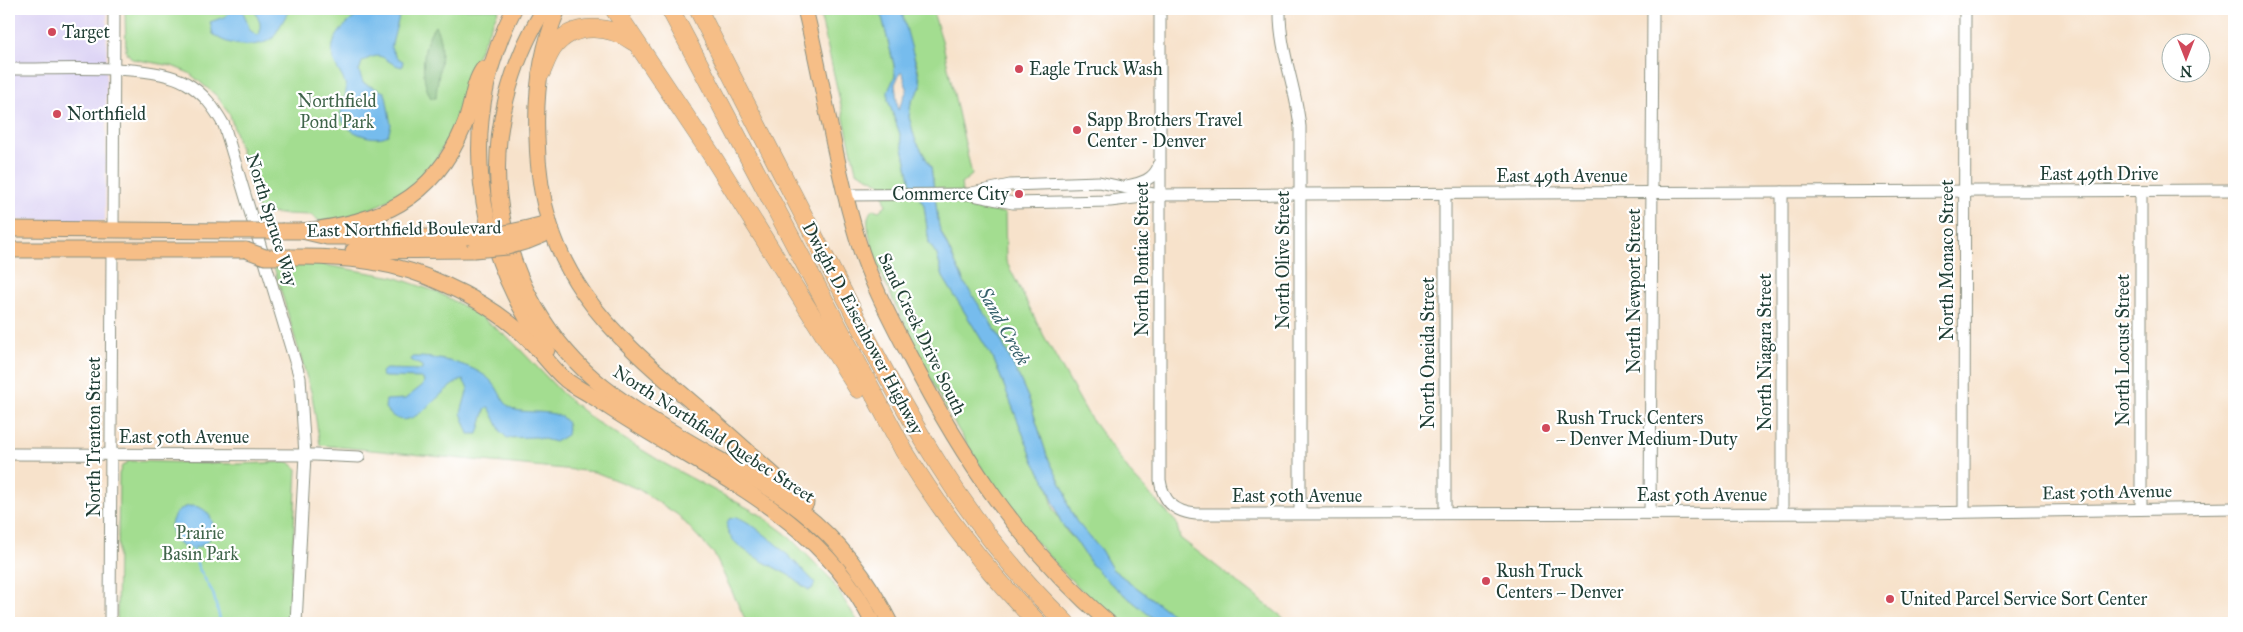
<svg xmlns="http://www.w3.org/2000/svg" width="2243" height="632" font-family="'IM FELL Great Primer',serif">
<style>
.built{fill:#ded5f5}
.green{fill:#a3dd90;stroke:#618d62}
.forest{fill:#82bc7a;stroke:#507c57}
.water{fill:#76bced;stroke:#4a7c90;fill-rule:evenodd}
.lines{fill:none;stroke-linecap:round;stroke-linejoin:round}
.stream{stroke:#76bced;stroke-width:2.5}
.minor-casing{stroke:#8b9080;stroke-width:13}
.major-casing{stroke:#8b9080;stroke-width:17}
.highway-casing{stroke:#8b9080;stroke-width:19}
.minor{stroke:#fff;stroke-width:11}
.major{stroke:#f6be87;stroke-width:15}
.highway{stroke:#f6be87;stroke-width:18}
.major-bridge-casing{stroke:#8b9080;stroke-width:17;stroke-linecap:butt}
.major-bridge{stroke:#f6be87;stroke-width:15}
.poi-dot{fill:#d1495b;stroke:#fff;stroke-width:2}
.labels{text-anchor:middle;dominant-baseline:central;stroke-width:4.5;stroke-linejoin:round;paint-order:stroke}
.poi-label{font-size:18px;fill:#1f3d34;stroke:#fff;text-anchor:start}
.park-label{font-size:18px;fill:#40654b;stroke:#fff}
.street-label{font-size:18px;fill:#1f3d34;stroke:#fff}
.water-label{font-size:19px;font-style:italic;fill:#39636c;stroke:#fff}
</style>
<rect width="100%" height="100%" fill="#fff"/>
<filter id="ink" filterUnits="userSpaceOnUse"><feTurbulence type="fractalNoise" baseFrequency=".02" numOctaves="2"/><feDisplacementMap in="SourceGraphic" scale="10" xChannelSelector="R" yChannelSelector="G"/><feConvolveMatrix kernelMatrix="1 2 1 2 8 2 1 2 1" color-interpolation-filters="sRGB"/></filter>
<filter id="wash" filterUnits="userSpaceOnUse"><feTurbulence type="fractalNoise" baseFrequency=".0096" numOctaves="4" result="noise"/><feDisplacementMap in="SourceGraphic" scale="20" xChannelSelector="R" yChannelSelector="G"/><feGaussianBlur stdDeviation="1.12" result="paint"/><feColorMatrix in="noise" values="0 0 0 0 0 0 0 0 0 0 0 0 0 0 0 0 0 1.4 0 .05"/><feComposite in="paint" operator="in"/></filter>
<g filter="url(#wash)">
<rect width="100%" height="100%" fill="#f7e2cb"/>
<!-- built -->
<polygon class="built" points="9,9 107,9 105,221 9,220"/>
<!-- green -->
<g class="green">
<polygon points="125,9 499,9 474,62 461,113 437,158 408,191 372,208 346,218 321,222 311,215 259,213 230,115 217,96 189,73 172,66 132,59 126,51"/>
<path d="M819 9H880L894 65 895 76 888 100 900 134 911 184 924 205 929 243 937 255 943 277 994 360 1034 462 1047 484 1054 510 1067 532 1076 541 1092 565 1110 583 1159 623H1119C1079 591 1040 550 1010 509 993 486 977 461 962 436 941 402 924 365 907 328 892 297 872 261 868 226 867 219 868 214 873 209L879 211 886 205 881 184 856 171Z"/>
<polygon points="901,9 932,9 942,40 972,175 961,184 965,205 973,209 1005,213 1006,261 1044,336 1089,416 1132,475 1176,522 1180,538 1290,623 1184,623 1112,569 1101,550 1076,521 1067,503 1066,494 1047,456 1030,402 1019,377 998,334 965,284 939,227 931,167 915,139 909,117 911,102 921,87 918,68 907,36"/>
<polygon points="273,264 319,264 394,277 437,292 476,313 512,341 563,394 595,421 665,464 759,514 786,534 829,577 859,623 747,623 714,554 678,515 638,489 595,472 320,445 312,395"/>
<polygon points="129,461 239,464 289,462 297,469 289,623 117,623 119,474 122,466"/>
</g>
<!-- forest -->
<path class="forest" d="M435 26C447 46 437 76 436 98H431C420 80 421 43 435 26Z"/>
<!-- water -->
<g class="water">
<path d="M234 9H242L250 30 257 36 260 33V23L254 9H290L273 38C258 49 227 47 213 34L210 22 224 17Z"/>
<path d="M369 9H401L391 48 396 57 403 61 402 67C383 63 385 48 362 62L359 71 363 83 384 92 386 96 391 125 388 135C374 143 341 132 341 114 341 104 347 96 346 87 344 77 336 69 333 59 327 36 352 17 369 9Z"/>
<path d="M880 9H901L921 83V87L911 102 909 117 915 139 931 167 939 227 944 239 965 284 998 334 1019 377 1030 402 1047 456 1066 494 1067 503 1076 521 1101 550 1112 569 1184 623H1159L1110 583 1092 565 1076 541 1061 523 1047 484 1034 462 994 360 943 277 937 255 929 243 924 205 911 184 900 134 888 100V91L895 76 894 65ZM900 73H903L907 90 898 110 895 84Z"/>
<path d="M412 357C435 356 476 364 492 382 500 390 502 404 513 409 527 416 575 404 567 435L555 442 536 437 507 438 501 432 489 407 485 410 478 434H469L461 413 468 388 463 380C438 386 411 444 385 408L386 400 405 399 423 385 424 380 421 378 385 377 382 376 381 372 386 369 422 370V366L411 360Z"/>
<circle cx="192" cy="527" r="21"/>
<path d="M736 517C756 522 800 566 815 583L812 589 809 590C802 586 796 580 790 576 776 567 714 542 729 519Z"/>
</g>
<g class="lines">
<!-- stream -->
<polyline class="stream" points="193,548 198,567 213,593 221,623"/>
</g>
</g>
<g filter="url(#ink)">
<g class="lines">
<!-- minor casing -->
<g class="minor-casing">
<g id="minor">
<path d="M1160 9V480C1163 501 1174 512 1196 514L1920 513 2234 508"/>
<path d="M1280 9C1279 50 1296 86 1300 127V513"/>
<path d="M9 69C52 70 152 62 186 83 204 93 214 108 224 125L300 378 305 455 296 623"/>
<path d="M1127 186C1141 183 1154 180 1159 165"/>
<polyline points="972,193 1010,185 1099,182 1154,194"/>
<polyline points="846,195 968,194 1013,203 1110,201 1159,195 1300,194 2234,190"/>
<polyline points="113,229 114,9"/>
<polyline points="9,454 315,455 359,457"/>
<polyline points="2141,509 2141,191"/>
<polyline points="1964,511 1965,9"/>
<polyline points="1782,512 1782,192"/>
<polyline points="1445,513 1445,194"/>
<polyline points="1650,513 1653,9"/>
<polyline points="110,623 112,250"/>
</g>
</g>
<!-- major casing -->
<g class="major-casing">
<g id="major">
<path d="M514 9C456 124 474 246 547 350"/>
<path d="M544 9C510 64 492 132 499 196 507 267 541 333 595 380 630 410 674 432 713 456 743 473 774 489 801 511 839 541 869 580 890 623"/>
<path d="M558 9C541 49 535 94 537 138 540 274 606 329 702 411 737 441 771 473 806 503"/>
<path d="M805 9C824 86 835 166 858 241 870 281 890 318 909 355 962 458 1021 547 1109 623"/>
<polyline points="9,229 230,231"/>
<polyline points="524,229 540,225 550,226"/>
<polyline points="283,231 302,231 327,237 466,237"/>
<path d="M302 231C378 223 433 201 464 126 472 109 472 84 483 69"/>
<polyline points="528,241 543,235 550,226"/>
<polyline points="9,250 246,250"/>
<polyline points="353,251 474,250"/>
<path d="M291 257C345 256 396 261 446 285 477 299 509 319 533 344 544 356 554 370 566 380 575 387 586 392 595 398 694 467 817 509 873 623"/>
</g>
</g>
<!-- highway casing -->
<g class="highway-casing">
<g id="highway">
<polyline points="614,9 711,154 858,389"/>
<path d="M670 9 904 451C942 513 986 571 1038 623"/>
<path d="M698 9C741 95 786 181 830 267 898 398 958 520 1066 623"/>
<path d="M541 73C545 64 548 55 553 48 573 21 610 25 634 42"/>
</g>
</g>
<!-- minor -->
<use href="#minor" class="minor"/>
<!-- major -->
<use href="#major" class="major"/>
<!-- highway -->
<use href="#highway" class="highway"/>
<!-- major-bridge casing -->
<g class="major-bridge-casing">
<g id="major-bridge">
<polyline points="230,231 283,231"/>
<polyline points="466,237 491,236 524,229"/>
<polyline points="246,250 265,257 291,257"/>
<polyline points="474,250 507,247 528,241"/>
</g>
</g>
<!-- major-bridge -->
<use href="#major-bridge" class="major-bridge"/>
</g>
</g>
<!-- markers -->
<g class="poi-dot">
<circle cx="52" cy="32" r="5"/>
<circle cx="1019" cy="69" r="5"/>
<circle cx="57" cy="114" r="5"/>
<circle cx="1077" cy="130" r="5"/>
<circle cx="1019" cy="194" r="5"/>
<circle cx="1546" cy="428" r="5"/>
<circle cx="1486" cy="581" r="5"/>
<circle cx="1890" cy="599" r="5"/>
</g>
<g class="labels">
<!-- poi labels -->
<g class="poi-label">
<text x="62" y="32">Target</text>
<text x="1029" y="69">Eagle Truck Wash</text>
<text x="67" y="114">Northfield</text>
<text x="1087" y="120">Sapp Brothers Travel<tspan x="1087" dy="21">Center - Denver</tspan></text>
<text x="1009" y="194" text-anchor="end">Commerce City</text>
<text x="1556" y="418">Rush Truck Centers<tspan x="1556" dy="21">– Denver Medium-Duty</tspan></text>
<text x="1496" y="571">Rush Truck<tspan x="1496" dy="21">Centers – Denver</tspan></text>
<text x="1900" y="599">United Parcel Service Sort Center</text>
</g>
<!-- park labels -->
<g class="park-label">
<text x="337" y="101">Northfield<tspan x="337" dy="21">Pond Park</tspan></text>
<text x="200" y="533">Prairie<tspan x="200" dy="21">Basin Park</tspan></text>
</g>
<!-- street labels -->
<g class="street-label">
<text x="2099" y="174">East 49th Drive</text>
<text x="1562" y="176">East 49th Avenue</text>
<text transform="translate(272 220) rotate(73)">North Spruce Way</text>
<text transform="translate(404 229) rotate(-1)">East Northfield Boulevard</text>
<text transform="translate(1142 259) rotate(-90)">North Pontiac Street</text>
<text transform="translate(1283 260) rotate(-90)">North Olive Street</text>
<text transform="translate(1947 260) rotate(-90)">North Monaco Street</text>
<text transform="translate(1634 291) rotate(-90)">North Newport Street</text>
<text transform="translate(863 328) rotate(62)">Dwight D. Eisenhower Highway</text>
<text transform="translate(922 334) rotate(64)">Sand Creek Drive South</text>
<text transform="translate(2123 350) rotate(-90)">North Locust Street</text>
<text transform="translate(1765 352) rotate(-90)">North Niagara Street</text>
<text transform="translate(1428 353) rotate(-90)">North Oneida Street</text>
<text transform="translate(714 434) rotate(33)">North Northfield Quebec Street</text>
<text transform="translate(94 437) rotate(-90)">North Trenton Street</text>
<text x="184" y="437">East 50th Avenue</text>
<text transform="translate(2107 492) rotate(-1)">East 50th Avenue</text>
<text x="1702" y="495">East 50th Avenue</text>
<text x="1297" y="496">East 50th Avenue</text>
</g>
<!-- water labels -->
<g class="water-label">
<text transform="translate(1004 326) rotate(61)">Sand Creek</text>
</g>
</g>
<!-- margin -->
<rect width="2243" height="632" fill="none" stroke="#fff" stroke-width="30"/>
<!-- north arrow -->
<g transform="translate(2186 58) rotate(180)"><circle r="24" fill="#ffffff" stroke="#a5b1ae"/>
<path d="M0-4L9 19L0 12L-9 19Z" fill="#d1495b"/>
<text y="-8" font-size="14" font-weight="bold" text-anchor="middle" fill="#1f3d34">N</text>
</g>
</svg>
